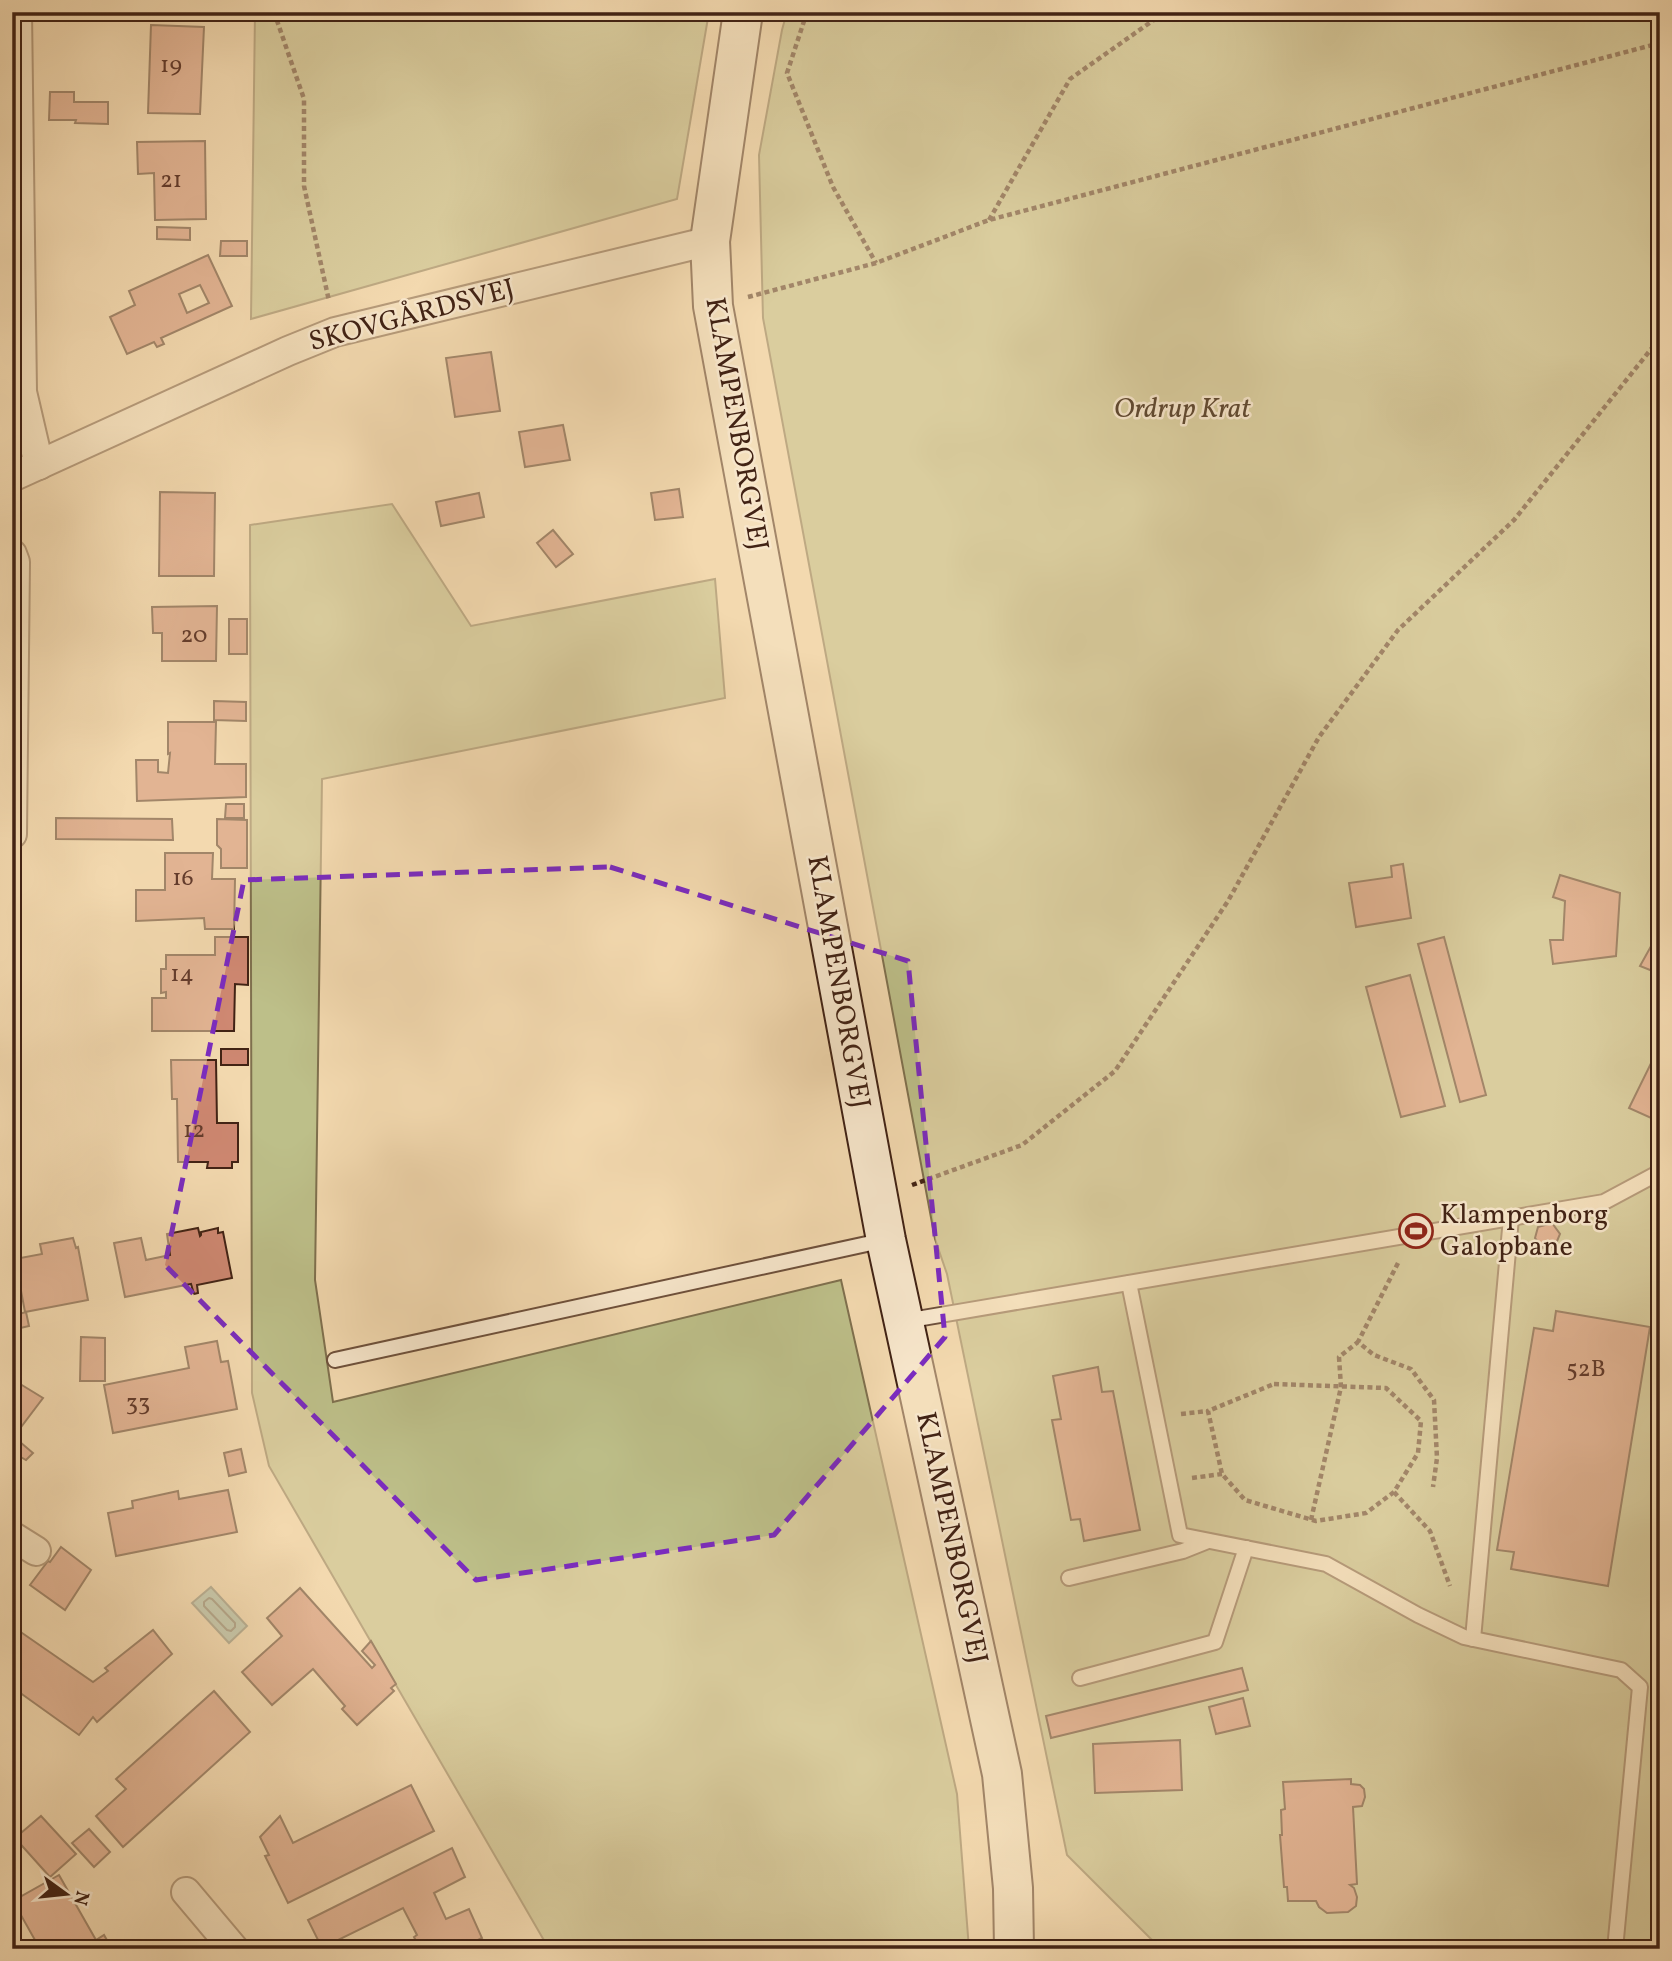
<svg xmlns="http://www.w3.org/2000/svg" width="1672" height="1961" font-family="Vollkorn,serif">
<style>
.green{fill:#bdbf89;stroke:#7f704e;stroke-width:2}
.water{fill:#9bbaac;stroke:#777d6f;stroke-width:2}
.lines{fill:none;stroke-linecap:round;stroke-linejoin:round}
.shore{stroke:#6e6e60;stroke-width:2}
.building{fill:#cf8872;stroke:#412214;stroke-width:2;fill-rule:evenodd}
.lane-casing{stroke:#6e503b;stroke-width:18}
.street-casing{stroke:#6e503b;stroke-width:32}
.secondary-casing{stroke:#412214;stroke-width:42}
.path{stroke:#412214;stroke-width:4.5;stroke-dasharray:5 3.5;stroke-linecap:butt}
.lane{stroke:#f7e6cb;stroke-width:14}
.street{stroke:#f7e6cb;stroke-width:28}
.secondary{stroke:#f7e6cb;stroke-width:38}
.marked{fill:none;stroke:#7b2cbf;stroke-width:5;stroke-dasharray:14 9;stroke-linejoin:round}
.labels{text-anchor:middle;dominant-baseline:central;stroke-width:5;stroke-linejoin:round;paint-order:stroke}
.number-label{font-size:24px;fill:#643c2c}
.street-label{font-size:28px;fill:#412214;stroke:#f7e6cb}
.park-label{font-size:28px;font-style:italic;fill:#604931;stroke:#f7e6cb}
.poi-label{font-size:28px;fill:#412214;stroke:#f7e6cb;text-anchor:start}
</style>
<rect width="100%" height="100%" fill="#f3d9af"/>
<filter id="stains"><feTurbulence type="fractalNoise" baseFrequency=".00286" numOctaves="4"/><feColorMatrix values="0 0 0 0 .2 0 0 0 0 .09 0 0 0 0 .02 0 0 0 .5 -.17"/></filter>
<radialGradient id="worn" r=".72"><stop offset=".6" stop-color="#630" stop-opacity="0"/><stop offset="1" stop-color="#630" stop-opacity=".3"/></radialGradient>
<!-- green -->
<g class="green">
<polygon points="255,12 709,12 677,199 251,319"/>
<polygon points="787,12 1660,12 1660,1949 1161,1949 1067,1855 947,1274 935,1239 763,318 759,155 782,30"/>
<polygon points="392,504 471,626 715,579 725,698 322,779 315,1280 333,1402 841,1280 957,1794 969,1949 549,1949 269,1466 252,1393 250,525"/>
</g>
<!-- water -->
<polygon class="water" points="211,1587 247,1626 229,1643 192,1603"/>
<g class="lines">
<!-- shore -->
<polygon class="shore" points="209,1598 212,1599 235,1623 235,1627 231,1631 227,1630 204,1606 204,1602"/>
</g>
<!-- building -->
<g class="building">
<polygon points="151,25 204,27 200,114 148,113"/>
<polygon points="50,92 74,92 74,102 108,102 108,124 75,123 76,120 49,120"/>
<polygon points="205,141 206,219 155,220 154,173 138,174 137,142"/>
<polygon points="157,227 190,228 190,240 157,239"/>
<polygon points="221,241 247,241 247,256 220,256"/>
<path d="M208 255 232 306 161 338 164 344 157 347 154 342 127 354 110 317 135 305 129 291ZM200 285 209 303 187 313 179 294Z"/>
<polygon points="491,352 500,411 455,417 446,358"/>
<polygon points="563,425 570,460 525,467 519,432"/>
<polygon points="679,489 683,517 655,520 651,493"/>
<polygon points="160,492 215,493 214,576 159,576"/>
<polygon points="479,493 484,517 441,526 436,502"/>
<polygon points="553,530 573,554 556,567 537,543"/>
<polygon points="217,606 216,661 162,661 162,633 153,633 152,607"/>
<rect x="229" y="619" width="18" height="35"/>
<polygon points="214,701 246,702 246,721 214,720"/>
<polygon points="168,722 216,722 215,764 246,764 246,797 137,801 136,760 158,760 158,772 168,773 170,753 168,754"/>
<polygon points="226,804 244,804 244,818 225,818"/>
<polygon points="56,818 172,819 173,840 56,839"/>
<polygon points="217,819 247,820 247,868 221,868 221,849 217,845"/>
<polygon points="165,853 213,853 212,879 235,879 234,929 205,929 204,918 136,921 136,890 165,890"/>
<polygon points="1403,864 1411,918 1356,927 1349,883 1392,877 1391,866"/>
<polygon points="1560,875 1620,893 1616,956 1553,964 1550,940 1563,940 1565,901 1553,897"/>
<polygon points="1660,930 1660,974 1640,966"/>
<polygon points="215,937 248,937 248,985 235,984 234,1031 152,1031 152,998 166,998 166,992 161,993 161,969 166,969 166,955 215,955"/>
<polygon points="1444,937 1486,1095 1460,1102 1418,944"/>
<polygon points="1410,975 1445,1106 1401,1117 1366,987"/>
<polygon points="1660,1045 1660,1122 1629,1108"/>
<rect x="221" y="1049" width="27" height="16"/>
<polygon points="171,1060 216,1060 217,1123 238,1123 238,1162 232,1162 232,1168 207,1168 208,1162 178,1162 177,1099 172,1099"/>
<polygon points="1552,1223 1560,1234 1555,1246 1543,1248 1535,1238 1538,1227"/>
<polygon points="198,1228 200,1236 201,1235 201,1232 218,1228 218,1233 223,1232 232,1278 197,1285 198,1293 194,1294 191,1284 125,1297 114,1243 141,1238 146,1260 170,1255 167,1234"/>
<polygon points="73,1238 76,1248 78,1247 88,1300 25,1312 15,1259 42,1254 40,1244"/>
<polygon points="1556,1311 1650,1327 1608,1586 1511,1569 1514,1552 1497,1550 1534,1328 1553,1331"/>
<polygon points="26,1312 29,1326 12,1330 12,1316"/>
<polygon points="81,1337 105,1338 105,1381 80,1381"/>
<polygon points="217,1341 221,1362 228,1361 237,1409 113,1433 104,1385 189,1368 185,1347"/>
<polygon points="1098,1367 1102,1392 1113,1391 1140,1530 1084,1541 1080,1519 1071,1520 1052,1420 1061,1419 1053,1376"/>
<polygon points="12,1379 43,1398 12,1439"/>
<polygon points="20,1442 33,1453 26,1460 12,1452"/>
<polygon points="241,1449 246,1472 229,1476 224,1453"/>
<polygon points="228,1490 237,1532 116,1556 108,1513 133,1508 132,1501 178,1491 179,1499"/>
<polygon points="61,1547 91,1570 65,1610 30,1585 48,1561 50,1562"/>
<polygon points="300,1588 372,1668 375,1665 362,1651 371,1641 396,1684 391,1688 394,1691 357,1725 342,1709 345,1706 313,1669 272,1705 242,1672 282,1636 267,1618"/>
<polygon points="12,1626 93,1682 108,1671 105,1668 153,1630 172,1654 97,1722 93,1717 79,1735 12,1687"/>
<polygon points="1242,1668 1248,1690 1051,1738 1046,1716"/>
<polygon points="214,1691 250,1732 123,1847 96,1816 126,1789 116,1779"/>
<polygon points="1243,1698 1250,1726 1216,1734 1209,1707"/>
<polygon points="1180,1740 1182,1790 1095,1793 1093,1744"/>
<polygon points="1351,1779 1351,1784 1360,1785 1364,1789 1365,1797 1362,1806 1353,1807 1357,1884 1350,1885 1354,1888 1357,1897 1356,1906 1348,1912 1327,1913 1319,1907 1316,1901 1288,1901 1287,1887 1284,1887 1280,1835 1282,1835 1281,1810 1285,1809 1283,1782"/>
<polygon points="411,1785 434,1831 288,1903 265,1856 269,1855 260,1837 280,1816 293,1843"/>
<polygon points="41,1816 76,1854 50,1877 15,1838"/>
<polygon points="89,1829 110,1852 94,1867 72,1843"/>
<polygon points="452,1848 465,1877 434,1893 446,1919 469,1909 482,1938 460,1949 420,1949 414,1937 417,1935 403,1908 322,1948 308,1920"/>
<polygon points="59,1875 96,1940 104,1935 112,1949 40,1949 13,1901"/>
</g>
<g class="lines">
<!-- lane casing -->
<g class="lane-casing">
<g id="lane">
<polyline points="1129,1283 1180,1535 1326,1564 1418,1615 1464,1637 1621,1670 1640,1687 1615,1949"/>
<polyline points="905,1321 1604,1202 1660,1172"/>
<polyline points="335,1360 885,1240"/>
<polyline points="1069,1578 1183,1551 1208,1541"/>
<polyline points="1473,1639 1511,1218"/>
<polyline points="1080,1678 1215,1642 1246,1548"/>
</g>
</g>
<!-- street casing -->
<g class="street-casing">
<g id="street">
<polyline points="17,12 22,392 39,465"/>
<polyline points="12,477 288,351 335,332 710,241"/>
<polyline points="12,554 15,562 12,834"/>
<polyline points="12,1536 36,1551"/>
<polyline points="186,1892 234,1949"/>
</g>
</g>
<!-- secondary casing -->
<g class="secondary-casing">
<polyline id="secondary" points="743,12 710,241 713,306 886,1240 1002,1774 1013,1888 1014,1949"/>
</g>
<!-- path -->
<g class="path">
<polyline points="274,12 304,99 304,186 329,301"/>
<polyline points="807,12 787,73 833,187 876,263"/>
<polyline points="989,220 1070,79 1165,12"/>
<polyline points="748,297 876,263 989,220 1660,43"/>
<polyline points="912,1185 1022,1145 1115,1071 1228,901 1319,737 1398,630 1514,520 1652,348 1660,333"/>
<polyline points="1398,1263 1358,1342 1374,1355 1411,1369 1434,1400 1437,1458 1433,1487"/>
<polygon points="1274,1384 1386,1388 1421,1421 1418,1453 1394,1492 1366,1513 1316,1521 1245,1500 1222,1474 1208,1411"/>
<polyline points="1181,1414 1208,1411"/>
<polyline points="1192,1478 1222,1474"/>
<polyline points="1394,1492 1430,1531 1450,1586"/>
<polyline points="1311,1520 1341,1387 1339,1357 1358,1342"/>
</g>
<!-- lane -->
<use href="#lane" class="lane"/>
<!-- street -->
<use href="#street" class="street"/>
<!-- secondary -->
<use href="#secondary" class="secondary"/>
</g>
<!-- marked area -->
<path d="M0 0H1672V1961H0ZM610 867 908 961 945 1337 774 1535 476 1580 165 1265 244 880Z" fill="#f3d9af" fill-opacity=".55" fill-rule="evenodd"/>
<path class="marked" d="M610 867 908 961 945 1337 774 1535 476 1580 165 1265 244 880Z"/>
<!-- icons -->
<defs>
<g id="stadium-ring" transform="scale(1.75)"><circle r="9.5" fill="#f7e6cb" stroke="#8f2418" stroke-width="1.5"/><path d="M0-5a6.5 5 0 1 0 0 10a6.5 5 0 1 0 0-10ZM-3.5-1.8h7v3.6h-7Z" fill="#8f2418"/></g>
</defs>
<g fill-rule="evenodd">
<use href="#stadium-ring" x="1416" y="1231"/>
</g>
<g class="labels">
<!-- number labels -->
<g class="number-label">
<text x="171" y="66">19</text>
<text x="171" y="181">21</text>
<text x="194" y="636">20</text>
<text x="183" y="879">16</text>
<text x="182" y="975">14</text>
<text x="194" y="1131">12</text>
<text x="1586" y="1370">52B</text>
<text x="138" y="1404">33</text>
</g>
<!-- street labels -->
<g class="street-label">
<text transform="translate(412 316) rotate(-15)">SKOVGÅRDSVEJ</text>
<text transform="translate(736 424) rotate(80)">KLAMPENBORGVEJ</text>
<text transform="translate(838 982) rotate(80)">KLAMPENBORGVEJ</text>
<text transform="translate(951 1538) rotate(78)">KLAMPENBORGVEJ</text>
</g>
<!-- park labels -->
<g class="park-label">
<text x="1182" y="409">Ordrup Krat</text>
</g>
<!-- poi labels -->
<g class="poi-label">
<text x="1440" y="1215">Klampenborg<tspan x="1440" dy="32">Galopbane</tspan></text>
</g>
</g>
<!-- margin -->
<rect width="1672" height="1961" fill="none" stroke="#f3d9af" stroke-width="42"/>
<rect x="14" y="14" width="1644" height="1933" fill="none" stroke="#412214" stroke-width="3.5"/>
<rect x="21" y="21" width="1630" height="1919" fill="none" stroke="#412214" stroke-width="2"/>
<!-- north arrow -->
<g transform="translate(66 1894) rotate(105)" stroke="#f7e6cb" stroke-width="5" paint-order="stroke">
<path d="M0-5L12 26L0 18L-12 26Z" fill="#412214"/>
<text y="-10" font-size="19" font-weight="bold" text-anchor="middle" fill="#412214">N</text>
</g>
<rect width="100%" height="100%" filter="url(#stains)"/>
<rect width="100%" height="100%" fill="url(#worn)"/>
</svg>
